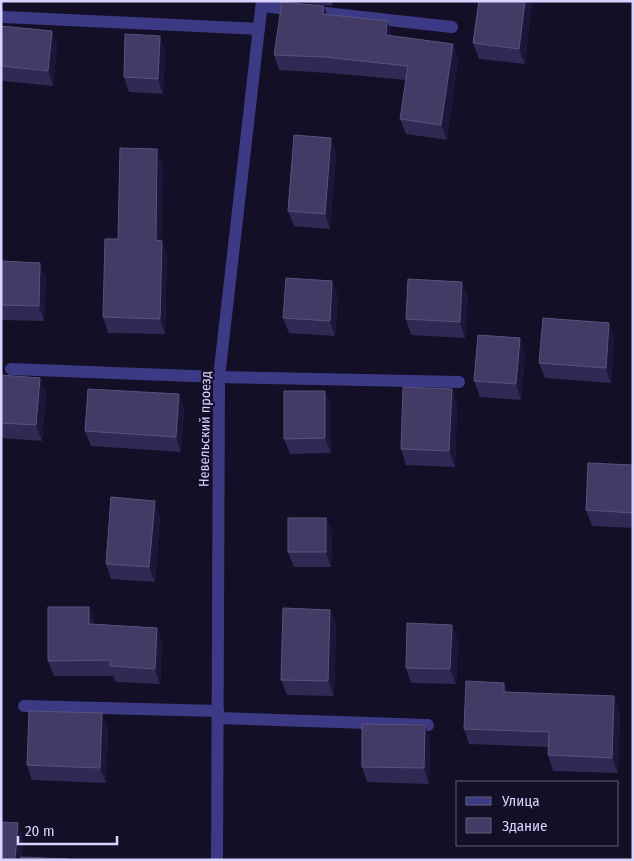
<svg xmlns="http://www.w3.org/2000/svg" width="634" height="861" font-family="'Fira Sans Condensed',sans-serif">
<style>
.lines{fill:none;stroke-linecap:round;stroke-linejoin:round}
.minor{stroke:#3d3a85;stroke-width:12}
.wall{fill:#312854}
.shaded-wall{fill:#1d163a}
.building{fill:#433a66;stroke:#5a527e}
.labels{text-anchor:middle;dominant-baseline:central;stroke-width:4.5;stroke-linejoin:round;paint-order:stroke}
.street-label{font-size:14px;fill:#d9d4ff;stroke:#130f26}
</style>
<rect width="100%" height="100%" fill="#130f26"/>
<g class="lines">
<!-- minor -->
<g class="minor">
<polyline points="262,6 452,27"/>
<polyline points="4,17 259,29"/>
<polyline points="11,369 219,377 459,382"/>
<polyline points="24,706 218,711"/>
<polyline points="219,718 428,725"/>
<polyline points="217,860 219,377 262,1"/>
</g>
</g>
<!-- wall -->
<g class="wall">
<polygon points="293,1 333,1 332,6"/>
<polygon points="479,1 532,1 525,64 479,59 473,43"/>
<polygon points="324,6 327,15 387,21 392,36 453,44 458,59 447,140 406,134 400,119 406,80 329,73 279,70 274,55"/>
<polygon points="1,26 52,31 57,46 53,86 3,81 1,77"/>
<polygon points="165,51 163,94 129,92 124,77"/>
<polygon points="336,153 330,229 294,226 288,211"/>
<polygon points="163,164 161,241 167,256 165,334 108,333 103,317 118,239"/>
<polygon points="1,261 46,278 44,321 1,320"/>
<polygon points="338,296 335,336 289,333 283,318"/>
<polygon points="468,297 465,338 411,335 406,319"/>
<polygon points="609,323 614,338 611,383 545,378 539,363"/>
<polygon points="520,338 525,354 521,400 480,397 474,381"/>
<polygon points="1,375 46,393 42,441 1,438"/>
<polygon points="452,389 457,405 455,467 406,465 401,449"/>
<polygon points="179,394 184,410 181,452 91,446 85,431"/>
<polygon points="331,406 331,453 290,454 284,439"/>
<polygon points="633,465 633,528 592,526 586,510"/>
<polygon points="160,516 155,582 111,579 106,564"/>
<polygon points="326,518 332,533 331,567 294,567 288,552"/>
<polygon points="330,610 336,625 334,696 287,695 281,680"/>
<polygon points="95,622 95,624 157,628 162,643 160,684 116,682 113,676 54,676 48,661"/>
<polygon points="458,640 456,684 411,683 406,668"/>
<polygon points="504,683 508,692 614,696 620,711 618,773 553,771 548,755 548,747 469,744 464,729"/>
<polygon points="425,725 430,740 429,784 367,782 362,767"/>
<polygon points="108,729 106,783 32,780 27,765"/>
</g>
<!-- shaded-wall -->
<g class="shaded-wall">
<polygon points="525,1 532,1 525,64 519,49"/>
<polygon points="324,6 330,22 323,14"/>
<polygon points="387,21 393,37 386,35"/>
<polygon points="52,31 57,46 53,86 48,71"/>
<polygon points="160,36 165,51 163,94 158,79"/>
<polygon points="453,44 458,59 447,140 441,125"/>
<polygon points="331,138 336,153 330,229 325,214"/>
<polygon points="157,149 163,164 161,256 156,240"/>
<polygon points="162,241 167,256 165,334 160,319"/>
<polygon points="40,263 46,278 44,321 39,306"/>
<polygon points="332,281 338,296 335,336 330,321"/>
<polygon points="462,282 468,297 465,338 460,322"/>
<polygon points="609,323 614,338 611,383 606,368"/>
<polygon points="520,338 525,354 521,400 516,384"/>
<polygon points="40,378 46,393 42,441 36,425"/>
<polygon points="452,389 457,405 455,467 449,451"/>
<polygon points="325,391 331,406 331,453 325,438"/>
<polygon points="179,394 184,410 181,452 176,437"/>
<polygon points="155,501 160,516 155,582 149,567"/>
<polygon points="326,518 332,533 331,567 326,552"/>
<polygon points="89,607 95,622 95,639 89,624"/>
<polygon points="330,610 336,625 334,696 328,681"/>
<polygon points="452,625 458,640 456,684 450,669"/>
<polygon points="157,628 162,643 160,684 155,669"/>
<polygon points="504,683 510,698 504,692"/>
<polygon points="614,696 620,711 618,773 612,758"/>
<polygon points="102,713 108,729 106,783 100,768"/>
<polygon points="425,725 430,740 429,784 424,768"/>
<polygon points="18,823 23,839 22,860 15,860"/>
</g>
<!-- building -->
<g class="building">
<polygon points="479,1 525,1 519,49 473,43"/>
<polygon points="282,2 324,6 323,14 387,21 386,35 453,44 441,125 400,119 408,66 324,57 274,55"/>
<polygon points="1,26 52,31 48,71 1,66"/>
<polygon points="125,34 160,36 158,79 124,77"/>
<polygon points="294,135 331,138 325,214 288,211"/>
<polygon points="120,148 157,149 156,240 162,241 160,319 103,317 105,239 118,239"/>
<polygon points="1,261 40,263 39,306 1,305"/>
<polygon points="286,278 332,281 330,321 283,318"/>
<polygon points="408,279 462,282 460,322 406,319"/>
<polygon points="543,318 609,323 606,368 539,363"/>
<polygon points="478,335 520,338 516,384 474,381"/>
<polygon points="1,375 40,378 36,425 1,423"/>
<polygon points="403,387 452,389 449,451 401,449"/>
<polygon points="88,389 179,394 176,437 85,431"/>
<polygon points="284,391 325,391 325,438 284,439"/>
<polygon points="588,463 633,465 633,513 586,510"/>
<polygon points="111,497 155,501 149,567 106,564"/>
<rect x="288" y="518" width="38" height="34"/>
<polygon points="48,607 89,607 89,624 157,628 155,669 110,666 110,660 48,661"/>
<polygon points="283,608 330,610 328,681 281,680"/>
<polygon points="407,623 452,625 450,669 406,668"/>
<polygon points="466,681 504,683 504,692 614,696 612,758 548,755 549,732 464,729"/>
<polygon points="29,711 102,713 100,768 27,765"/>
<polygon points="362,724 425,725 424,768 362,767"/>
<polygon points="1,822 18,823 15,860 1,860"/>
<polygon points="21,857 68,859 67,860 21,860"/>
</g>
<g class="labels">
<!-- street labels -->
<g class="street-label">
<text transform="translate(205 429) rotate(-89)">Невельский проезд</text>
</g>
</g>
<!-- border -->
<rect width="634" height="861" fill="none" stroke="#d9d4ff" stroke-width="5"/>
<!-- legend -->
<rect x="456" y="781" width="162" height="65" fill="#130f26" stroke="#625e7d"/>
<rect x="466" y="797" width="25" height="8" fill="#3d3a85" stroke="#625e7d"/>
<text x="502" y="806" font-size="15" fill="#d9d4ff">Улица</text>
<rect x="466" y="818" width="25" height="15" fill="#433a66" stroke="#625e7d"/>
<text x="502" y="831" font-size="15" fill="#d9d4ff">Здание</text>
<!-- scale -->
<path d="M18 836v8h99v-8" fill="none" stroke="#d9d4ff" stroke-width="2.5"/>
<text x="25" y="836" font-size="15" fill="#d9d4ff" stroke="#130f26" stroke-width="4" paint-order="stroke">20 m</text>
</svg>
